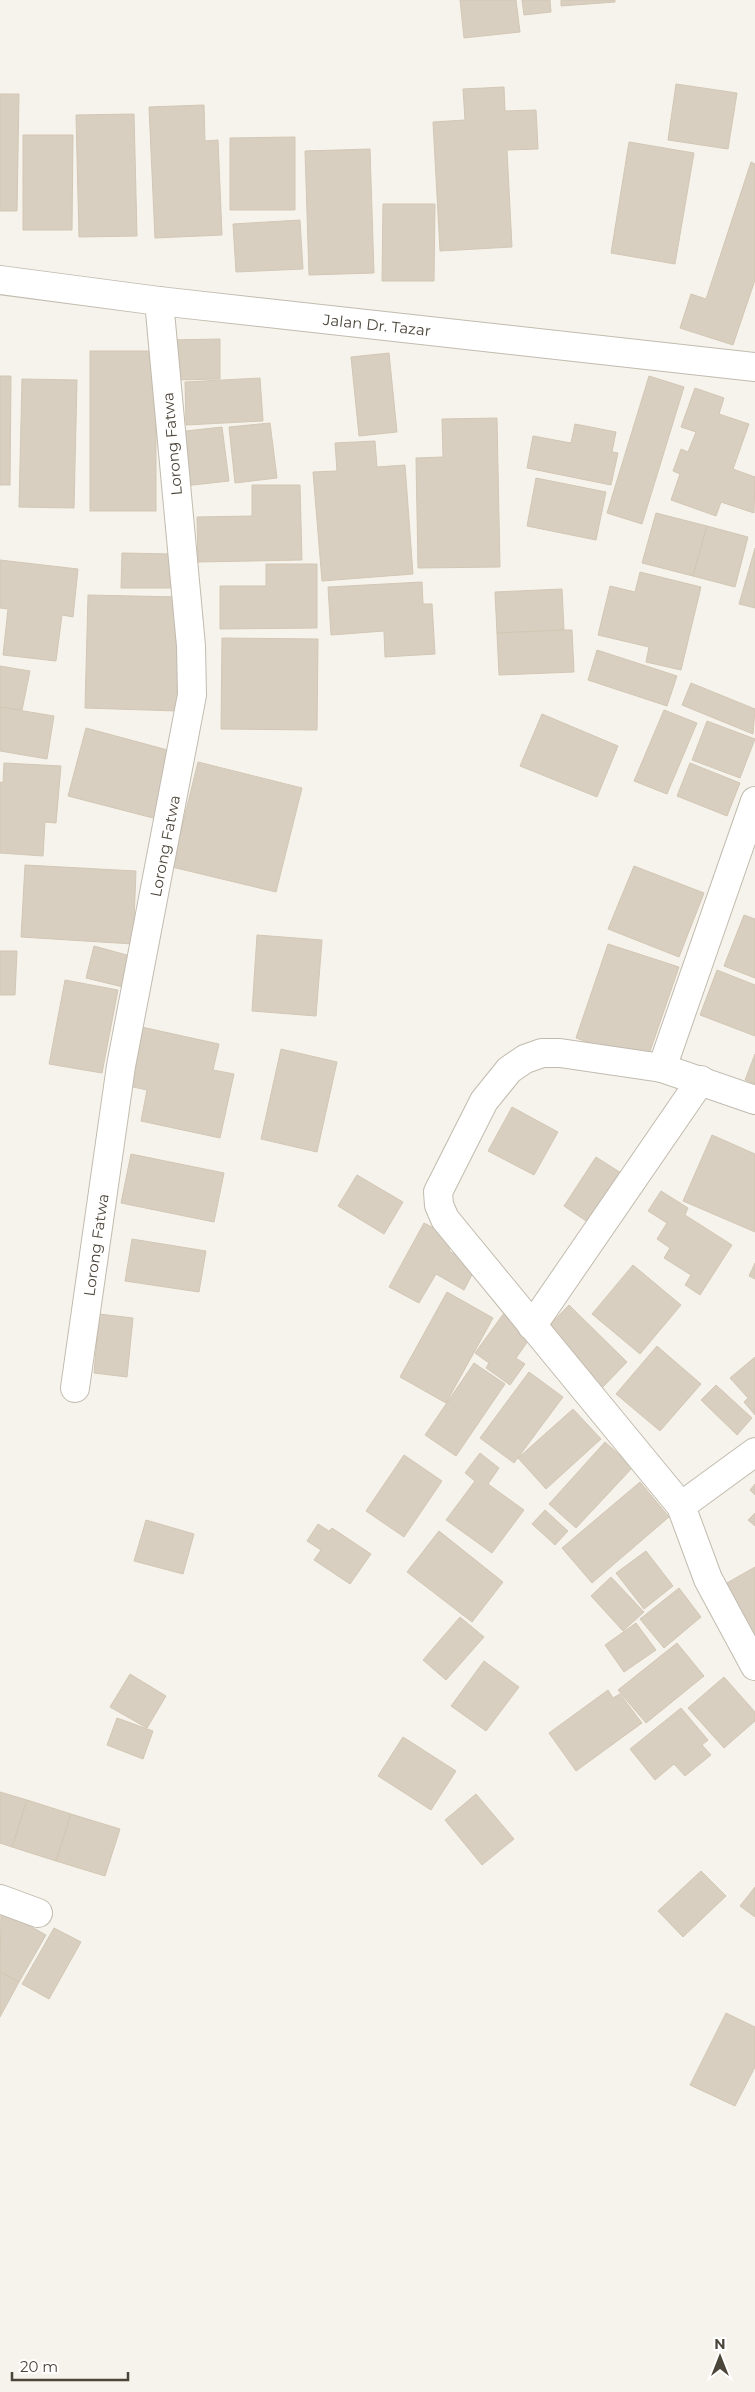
<svg xmlns="http://www.w3.org/2000/svg" width="755" height="2392" font-family="Montserrat,sans-serif">
<style>
.building{fill:#d8cfc1;stroke:#d3c7b4}
.lines{fill:none;stroke-linecap:round;stroke-linejoin:round}
.minor-casing{stroke:#c2bbae;stroke-width:30}
.tertiary-casing{stroke:#c2bbae;stroke-width:30}
.minor{stroke:#fff;stroke-width:28}
.tertiary{stroke:#fff;stroke-width:28}
.labels{text-anchor:middle;dominant-baseline:central;stroke-width:5;stroke-linejoin:round;paint-order:stroke}
.street-label{font-size:15px;fill:#4b4439;stroke:#fff}
</style>
<rect width="100%" height="100%" fill="#f6f3ec"/>
<!-- building -->
<g class="building">
<polygon points="460,0 516,0 520,32 464,38"/>
<polygon points="522,0 550,0 551,12 524,15"/>
<polygon points="561,0 615,0 615,2 561,6"/>
<polygon points="676,84 737,93 728,149 668,140"/>
<polygon points="504,87 505,111 536,110 538,149 507,150 512,247 440,251 433,122 465,120 463,89"/>
<polygon points="0,94 19,94 17,211 0,211"/>
<polygon points="204,105 205,141 218,140 222,235 155,238 149,107"/>
<polygon points="134,114 137,236 79,237 76,115"/>
<polygon points="23,135 73,135 72,230 23,230"/>
<polygon points="295,137 295,210 230,210 230,138"/>
<polygon points="629,142 694,153 675,264 611,253"/>
<polygon points="370,149 374,273 309,275 305,151"/>
<polygon points="751,162 755,164 755,280 733,345 680,328 691,294 706,299"/>
<polygon points="383,204 435,204 434,281 382,281"/>
<polygon points="300,220 303,269 236,272 233,224"/>
<polygon points="220,339 220,379 172,380 170,340"/>
<rect x="90" y="351" width="66" height="160"/>
<polygon points="389,353 397,432 359,436 351,357"/>
<polygon points="0,376 11,376 10,485 0,485"/>
<polygon points="649,376 684,387 642,524 607,513"/>
<polygon points="260,378 263,421 186,425 185,382"/>
<polygon points="22,379 77,380 74,508 19,507"/>
<polygon points="695,388 724,398 719,414 749,424 733,469 755,477 754,513 721,502 716,516 671,500 680,474 673,471 681,449 688,452 696,432 681,427"/>
<polygon points="497,418 500,567 418,568 416,458 443,457 442,419"/>
<polygon points="270,423 277,478 235,483 229,427"/>
<polygon points="575,424 616,432 612,452 618,453 611,485 527,468 533,436 571,443"/>
<polygon points="222,427 229,481 184,486 177,432"/>
<polygon points="375,441 377,467 405,465 413,574 322,581 313,472 337,471 335,443"/>
<polygon points="536,478 606,492 596,540 527,526"/>
<polygon points="252,485 300,485 302,560 198,562 197,517 252,516"/>
<polygon points="656,513 707,526 693,576 642,563"/>
<polygon points="707,526 748,537 735,587 693,576"/>
<polygon points="755,548 755,608 739,604"/>
<polygon points="122,553 172,554 172,588 121,588"/>
<polygon points="0,560 78,569 73,617 62,615 56,661 3,655 8,609 0,608"/>
<polygon points="266,564 317,564 317,628 220,629 220,586 266,586"/>
<polygon points="640,572 701,587 681,670 646,662 649,647 598,635 610,586 635,592"/>
<polygon points="422,582 423,604 432,604 435,654 385,657 384,631 331,635 328,587"/>
<polygon points="562,589 564,630 497,633 495,592"/>
<polygon points="88,595 179,597 177,711 85,708"/>
<polygon points="564,630 572,630 574,672 499,675 497,633"/>
<polygon points="222,638 318,639 317,730 221,729"/>
<polygon points="597,650 677,676 667,706 588,680"/>
<polygon points="0,666 30,671 22,710 0,707"/>
<polygon points="691,683 755,709 753,734 682,705"/>
<polygon points="0,707 54,716 47,759 0,751"/>
<polygon points="664,710 697,723 667,794 634,781"/>
<polygon points="542,714 618,746 597,797 520,766"/>
<polygon points="707,721 755,739 740,778 692,760"/>
<polygon points="86,728 175,752 157,819 68,796"/>
<polygon points="198,762 302,788 276,892 172,867"/>
<polygon points="4,763 61,766 56,823 45,822 43,856 0,853 0,782 3,783"/>
<polygon points="690,763 740,783 727,816 677,796"/>
<polygon points="25,865 136,871 133,944 21,937"/>
<polygon points="634,866 704,893 679,957 608,929"/>
<polygon points="744,915 755,919 755,978 724,966"/>
<polygon points="257,935 322,940 316,1016 252,1011"/>
<polygon points="608,944 679,967 646,1063 576,1038"/>
<polygon points="94,946 134,957 127,988 86,978"/>
<polygon points="0,951 17,951 15,995 0,995"/>
<polygon points="717,970 755,985 755,1036 700,1015"/>
<polygon points="65,980 118,990 102,1073 49,1064"/>
<polygon points="137,1026 219,1044 213,1070 234,1074 220,1138 141,1121 147,1090 124,1085"/>
<polygon points="281,1049 337,1062 317,1152 261,1139"/>
<polygon points="755,1054 755,1084 745,1080"/>
<polygon points="512,1107 558,1132 534,1175 488,1151"/>
<polygon points="712,1135 755,1154 755,1232 683,1201"/>
<polygon points="131,1154 224,1173 214,1222 121,1203"/>
<polygon points="596,1157 629,1178 595,1227 564,1206"/>
<polygon points="357,1175 403,1202 384,1234 338,1206"/>
<polygon points="661,1191 688,1208 685,1215 732,1245 700,1295 685,1285 691,1275 664,1258 670,1248 657,1239 667,1223 648,1211"/>
<polygon points="424,1223 455,1239 449,1251 476,1267 464,1290 436,1274 419,1303 389,1287"/>
<polygon points="132,1239 206,1251 199,1292 125,1281"/>
<polygon points="755,1263 755,1279 749,1276"/>
<polygon points="633,1265 681,1305 640,1354 592,1314"/>
<polygon points="447,1292 493,1318 446,1403 400,1377"/>
<polygon points="569,1305 627,1362 600,1390 542,1333"/>
<polygon points="504,1313 533,1334 516,1358 525,1364 510,1385 486,1368 489,1363 475,1353"/>
<polygon points="99,1314 133,1318 127,1377 94,1373"/>
<polygon points="657,1346 701,1384 660,1431 616,1394"/>
<polygon points="755,1357 755,1415 744,1402 748,1398 730,1378"/>
<polygon points="474,1363 505,1384 456,1456 425,1435"/>
<polygon points="529,1372 563,1397 514,1463 480,1438"/>
<polygon points="716,1385 752,1418 737,1435 701,1400"/>
<polygon points="573,1409 601,1439 546,1489 518,1458"/>
<polygon points="605,1442 633,1467 576,1528 549,1504"/>
<polygon points="480,1453 499,1468 488,1484 524,1510 492,1553 446,1520 475,1481 465,1473"/>
<polygon points="404,1455 442,1481 404,1537 366,1511"/>
<polygon points="640,1482 669,1517 592,1583 562,1548"/>
<polygon points="755,1484 755,1495 750,1490"/>
<polygon points="545,1510 568,1531 555,1545 532,1524"/>
<polygon points="755,1513 755,1526 748,1520"/>
<polygon points="146,1520 194,1534 183,1574 134,1561"/>
<polygon points="318,1524 329,1531 332,1528 371,1554 350,1584 314,1560 321,1550 307,1541"/>
<polygon points="439,1531 503,1582 472,1622 407,1572"/>
<polygon points="646,1551 673,1586 644,1609 616,1573"/>
<polygon points="755,1567 755,1650 718,1588"/>
<polygon points="611,1577 644,1612 623,1631 591,1596"/>
<polygon points="679,1588 701,1617 664,1648 640,1619"/>
<polygon points="460,1617 484,1637 446,1680 423,1660"/>
<polygon points="636,1623 656,1650 624,1672 605,1645"/>
<polygon points="677,1643 704,1676 646,1723 618,1690"/>
<polygon points="484,1661 519,1687 486,1731 451,1706"/>
<polygon points="130,1674 166,1696 147,1728 110,1707"/>
<polygon points="724,1677 755,1712 755,1721 724,1748 688,1708"/>
<polygon points="608,1690 613,1698 620,1694 642,1723 576,1771 549,1733"/>
<polygon points="681,1708 708,1740 702,1745 711,1755 685,1776 674,1764 655,1780 630,1749"/>
<polygon points="117,1718 153,1731 143,1759 107,1745"/>
<polygon points="403,1737 456,1771 431,1810 378,1776"/>
<polygon points="0,1792 27,1800 12,1847 0,1843"/>
<polygon points="476,1794 514,1839 482,1865 445,1820"/>
<polygon points="27,1800 71,1814 56,1861 12,1847"/>
<polygon points="71,1814 120,1829 105,1876 56,1861"/>
<polygon points="701,1871 726,1896 683,1937 658,1911"/>
<polygon points="755,1887 755,1917 740,1906"/>
<polygon points="1,1910 46,1935 19,1982 0,1972"/>
<polygon points="54,1928 81,1942 49,1999 22,1984"/>
<polygon points="0,1972 19,1982 0,2017"/>
<polygon points="726,2013 755,2027 755,2067 735,2106 690,2085"/>
</g>
<g class="lines">
<!-- minor casing -->
<g class="minor-casing">
<g id="minor">
<polyline points="662,1068 755,801"/>
<polyline points="755,1100 662,1068 560,1053 542,1053 525,1059 509,1070 484,1101 438,1192 439,1205 445,1219 681,1506 708,1579 755,1666"/>
<polyline points="532,1326 701,1080"/>
<polyline points="75,1388 121,1066 192,695 191,646 159,301"/>
<polyline points="681,1506 755,1452"/>
<polyline points="0,1899 38,1913"/>
</g>
</g>
<!-- tertiary casing -->
<g class="tertiary-casing">
<polyline id="tertiary" points="0,280 159,301 755,367"/>
</g>
<!-- minor -->
<use href="#minor" class="minor"/>
<!-- tertiary -->
<use href="#tertiary" class="tertiary"/>
</g>
<g class="labels">
<!-- street labels -->
<g class="street-label">
<text transform="translate(377 325) rotate(6)">Jalan Dr. Tazar</text>
<text transform="translate(172 444) rotate(-95)">Lorong Fatwa</text>
<text transform="translate(165 846) rotate(-79)">Lorong Fatwa</text>
<text transform="translate(96 1245) rotate(-82)">Lorong Fatwa</text>
</g>
</g>
<!-- north arrow -->
<g transform="translate(720 2357)" stroke="#ffffff" stroke-width="4" paint-order="stroke">
<path d="M0-4L9 19L0 12L-9 19Z" fill="#4b4439"/>
<text y="-8" font-size="14" font-weight="bold" text-anchor="middle" fill="#4b4439">N</text>
</g>
<!-- scale -->
<path d="M12 2372v8h116v-8" fill="none" stroke="#4b4439" stroke-width="2.5"/>
<text x="20" y="2372" font-size="15" fill="#4b4439" stroke="#ffffff" stroke-width="4" paint-order="stroke">20 m</text>
</svg>
